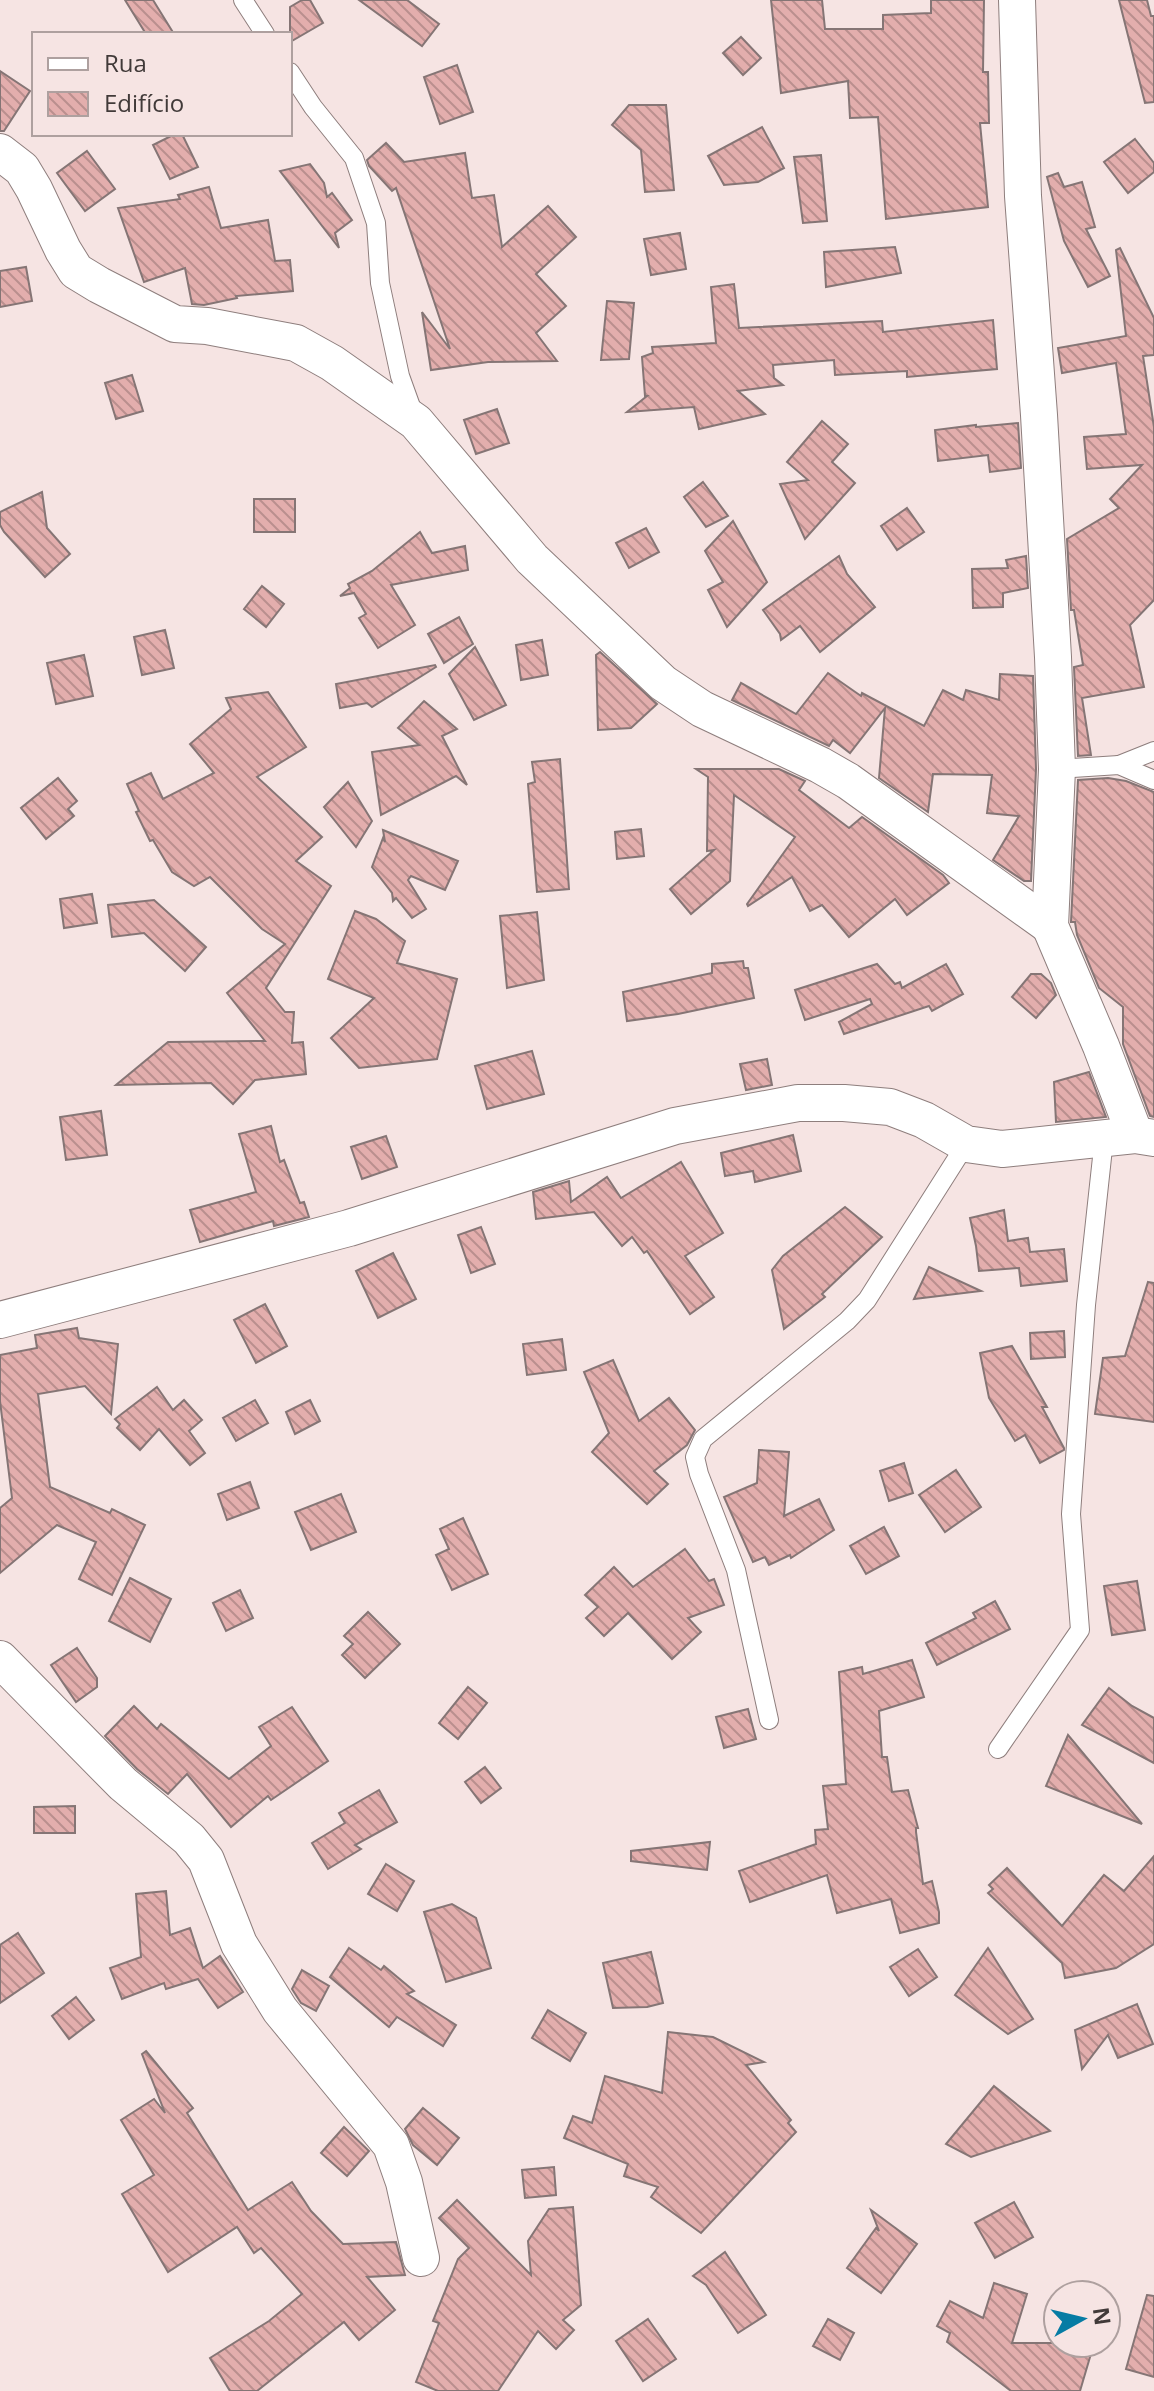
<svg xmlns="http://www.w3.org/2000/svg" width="1154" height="2391" font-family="'Open Sans',sans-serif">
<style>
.building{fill:url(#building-back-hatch);stroke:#857575;stroke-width:2}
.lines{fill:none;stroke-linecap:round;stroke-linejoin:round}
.lane-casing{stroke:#8e7e7d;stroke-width:20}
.street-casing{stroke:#8e7e7d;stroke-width:38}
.lane{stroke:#fff;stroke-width:18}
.street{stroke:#fff;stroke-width:36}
</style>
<defs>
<pattern id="building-back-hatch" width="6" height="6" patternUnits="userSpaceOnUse" patternTransform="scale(2)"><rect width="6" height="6" fill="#e3aead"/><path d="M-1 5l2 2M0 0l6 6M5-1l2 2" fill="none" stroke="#ba8f8e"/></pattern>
</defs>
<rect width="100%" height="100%" fill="#f6e4e3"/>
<!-- building -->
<g class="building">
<polygon points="125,0 153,0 174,34 146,34"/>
<polygon points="302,0 310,0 323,23 290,42 290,7"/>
<polygon points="359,0 407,0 439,24 422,46"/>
<polygon points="771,0 822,0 825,29 883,29 883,15 931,13 931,0 984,0 983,72 988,72 989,123 980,123 988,207 886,219 878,117 850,118 848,81 781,93"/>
<polygon points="1119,0 1147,0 1151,16 1154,16 1154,102 1145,103"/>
<polygon points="741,37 761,58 743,75 723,53"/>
<polygon points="457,65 473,112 440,124 424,77"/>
<polygon points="0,71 30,91 4,131 0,131"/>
<polygon points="629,105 666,105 674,190 645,192 641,150 612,125"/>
<polygon points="762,127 784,168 758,182 724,185 708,156"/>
<polygon points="175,134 182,134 198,167 170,179 153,145"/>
<polygon points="1135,139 1154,163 1154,172 1128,193 1104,162"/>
<polygon points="386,143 404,162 465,153 472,198 494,195 502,247 548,206 576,237 536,274 566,306 536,333 557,361 488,362 431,370 422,312 450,349 396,188 392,191 369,166 367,160"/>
<polygon points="87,151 115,189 85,211 57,173"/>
<polygon points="821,155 827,221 803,223 794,157"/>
<polygon points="310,164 324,183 327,197 332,193 352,220 335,233 339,248 280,171"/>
<polygon points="1058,173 1064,187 1082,182 1095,227 1086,229 1110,276 1088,287 1064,241 1047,177"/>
<polygon points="209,187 221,228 268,220 275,261 290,260 293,291 236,296 237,298 204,305 192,304 185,268 144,282 118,208 180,199 178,195"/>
<polygon points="680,233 686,269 651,275 644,239"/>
<polygon points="895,247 901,273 826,287 824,252"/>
<polygon points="1120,248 1154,318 1154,355 1143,356 1154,427 1154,600 1130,625 1144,687 1082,698 1091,755 1078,756 1074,667 1083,665 1074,610 1071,610 1067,539 1119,508 1110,499 1142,465 1087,469 1084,437 1126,434 1116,363 1062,373 1058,348 1126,336 1116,250"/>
<polygon points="26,267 32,301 0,307 0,271"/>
<polygon points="734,284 739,328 882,321 883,332 993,320 997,369 907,377 907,371 835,375 834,360 773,365 774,378 783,385 738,391 765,414 699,429 694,407 627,412 647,396 645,396 642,357 653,353 652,347 716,343 711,287"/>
<polygon points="607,301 634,303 629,359 601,360"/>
<polygon points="132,375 143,411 116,419 105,383"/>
<polygon points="497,409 509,443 476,454 464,420"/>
<polygon points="822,421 848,444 832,462 855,483 805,539 780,484 808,480 787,462"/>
<polygon points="1018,423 1021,468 990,472 988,455 938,461 935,430 976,425 976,427"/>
<polygon points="703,482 728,516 706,527 684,497"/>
<polygon points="42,492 47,528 70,554 45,577 4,532 0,525 0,512"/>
<rect x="254" y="499" width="41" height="33"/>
<polygon points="907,508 924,532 897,550 881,526"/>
<polygon points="733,521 767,582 727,627 708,590 723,582 705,551"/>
<polygon points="646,528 659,552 629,568 616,543"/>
<polygon points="420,532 432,553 465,546 468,570 391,585 415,625 378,648 359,618 366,614 354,593 340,596 350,588 348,584 372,571"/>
<polygon points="839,556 847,574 875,607 820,652 800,626 781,640 780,634 763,610"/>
<polygon points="1026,556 1028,588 1003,593 1003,607 973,608 972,569 1008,568 1006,560"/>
<polygon points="262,586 284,604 266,627 244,609"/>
<polygon points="459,617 473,644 444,663 428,634"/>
<polygon points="165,630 174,668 142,675 134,637"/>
<polygon points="542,640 548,675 521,680 516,645"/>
<polygon points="475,647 506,705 474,720 449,674"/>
<polygon points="600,652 657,704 631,728 598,730 596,655"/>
<polygon points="84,655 93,696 56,704 47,663"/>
<polygon points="435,665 436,667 372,707 367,703 340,708 336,684"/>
<polygon points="828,673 861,696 862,693 924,726 943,690 963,700 966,690 999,700 1000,674 1033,676 1036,769 1031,881 1024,881 993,860 1019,816 987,813 992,775 933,774 928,812 879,778 885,708 850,753 833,740 829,746 732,700 741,683 796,714"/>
<polygon points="268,692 306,747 257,777 322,837 296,861 331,886 266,988 285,1012 294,1012 292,1043 303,1042 306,1074 255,1080 233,1104 211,1083 116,1085 168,1042 265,1041 227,993 285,944 262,929 210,877 194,886 172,872 153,840 150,841 136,812 139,811 127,784 151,773 163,799 214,773 190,744 231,709 226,698"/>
<polygon points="424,701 457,729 442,736 467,785 456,776 381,815 372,752 419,745 398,728"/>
<polygon points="560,759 569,889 537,892 528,784 535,782 532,762"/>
<polygon points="696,769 779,769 805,781 799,790 849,828 862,817 943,875 949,883 907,915 895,899 849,937 822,905 810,911 792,877 748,906 747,904 795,837 734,795 730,881 691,914 670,889 714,850 707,851 708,777"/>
<polygon points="58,778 77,801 68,809 74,816 46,839 21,808"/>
<polygon points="1108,778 1126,781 1154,792 1154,1117 1150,1116 1123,1044 1123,1007 1099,988 1077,935 1075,922 1071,922 1078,780"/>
<polygon points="348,782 372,821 356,847 324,807"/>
<polygon points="641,829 644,856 617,859 615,832"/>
<polygon points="383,830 458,861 445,890 411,876 408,880 426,909 412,918 396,898 393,901 392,893 372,867 383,838 385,842"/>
<polygon points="92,894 97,923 64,928 60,899"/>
<polygon points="154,900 206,947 185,971 144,933 112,937 108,905"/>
<polygon points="355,911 376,919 405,941 397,963 457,979 437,1059 359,1068 331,1038 374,998 328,979"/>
<polygon points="537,912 544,980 507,988 500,916"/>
<polygon points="743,961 744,968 748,968 754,998 678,1014 627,1021 623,992 712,973 712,964"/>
<polygon points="877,964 895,984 900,982 902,988 946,964 963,994 932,1011 929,1006 844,1034 839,1022 872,1004 870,999 805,1020 795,990"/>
<polygon points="1031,974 1041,974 1051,983 1056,995 1036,1018 1012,997"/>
<polygon points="532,1051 544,1094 487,1109 475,1066"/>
<polygon points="767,1059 772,1085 746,1090 740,1064"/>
<polygon points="1089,1072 1106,1117 1056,1122 1054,1082"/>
<polygon points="101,1111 107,1155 66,1160 60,1117"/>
<polygon points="271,1126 280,1162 284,1160 300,1203 304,1202 309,1217 274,1226 273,1221 200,1242 190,1210 256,1192 239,1134"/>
<polygon points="793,1135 801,1171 755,1182 753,1171 725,1176 721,1153"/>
<polygon points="386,1136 397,1167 362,1179 351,1147"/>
<polygon points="681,1162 723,1233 685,1256 714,1297 690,1314 647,1251 644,1253 632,1237 622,1246 594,1212 536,1219 533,1192 569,1181 571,1202 607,1177 621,1198"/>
<polygon points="845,1207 882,1237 822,1294 825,1297 784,1329 772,1270 783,1256"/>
<polygon points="1004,1210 1008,1241 1028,1238 1030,1252 1064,1249 1067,1281 1021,1286 1019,1268 979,1271 976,1246 970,1218"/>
<polygon points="481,1227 495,1264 471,1273 458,1235"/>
<polygon points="393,1253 416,1299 378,1318 356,1271"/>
<polygon points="929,1267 981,1291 914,1299"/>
<polygon points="1148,1282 1154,1283 1154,1422 1095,1414 1103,1358 1125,1356"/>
<polygon points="265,1304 287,1346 256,1363 234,1320"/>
<polygon points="77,1328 79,1338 118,1344 111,1414 85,1386 38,1394 50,1487 110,1513 112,1509 145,1525 112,1595 79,1579 96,1542 57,1525 0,1573 0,1508 12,1498 0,1401 0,1355 37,1348 35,1335"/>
<polygon points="1064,1331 1065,1357 1031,1359 1030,1333"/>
<polygon points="562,1339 566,1370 527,1375 523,1344"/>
<polygon points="1012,1346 1047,1407 1042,1407 1064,1448 1064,1450 1040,1463 1025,1435 1015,1441 989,1398 980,1353"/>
<polygon points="613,1360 639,1421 669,1398 695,1430 687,1445 654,1471 668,1484 647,1504 592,1452 609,1433 584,1372"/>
<polygon points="157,1387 173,1410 184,1400 202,1420 189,1431 205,1453 190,1465 159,1429 140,1450 117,1428 120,1424 115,1419"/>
<polygon points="255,1400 268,1423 236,1441 223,1418"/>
<polygon points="310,1400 320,1421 295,1434 286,1412"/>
<polygon points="759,1450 789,1452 784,1516 819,1499 834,1530 791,1558 790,1555 769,1565 765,1557 753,1562 724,1497 757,1483"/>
<polygon points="904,1463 913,1493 889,1501 880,1471"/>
<polygon points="956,1470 981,1507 945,1532 919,1495"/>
<polygon points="250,1482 259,1508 227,1520 218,1494"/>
<polygon points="341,1494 356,1532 311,1550 295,1512"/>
<polygon points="463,1518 488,1574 452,1590 436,1555 449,1549 440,1529"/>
<polygon points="884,1527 899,1556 866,1574 850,1546"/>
<polygon points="685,1549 709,1581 714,1579 724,1605 688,1618 701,1632 672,1659 628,1613 604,1636 586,1618 598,1607 585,1595 614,1567 633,1587"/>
<polygon points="130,1578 171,1599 150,1642 109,1621"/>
<polygon points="1137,1581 1145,1630 1112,1635 1104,1586"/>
<polygon points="240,1590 253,1618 226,1631 213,1603"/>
<polygon points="995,1601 1010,1629 937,1665 926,1643 976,1618 973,1613"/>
<polygon points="368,1612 400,1644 365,1678 342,1655 353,1644 344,1636"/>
<polygon points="77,1648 97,1678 97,1687 76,1702 51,1665"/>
<polygon points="912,1660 924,1697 879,1711 882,1757 887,1757 892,1792 908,1790 918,1828 916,1828 916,1832 923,1884 932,1881 939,1912 939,1923 900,1933 891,1899 837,1913 827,1875 750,1902 739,1871 816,1844 815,1830 828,1829 823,1786 846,1784 839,1672 862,1667 863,1674"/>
<polygon points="468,1687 487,1703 458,1739 439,1723"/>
<polygon points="1109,1688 1132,1706 1154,1718 1154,1763 1082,1725"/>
<polygon points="134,1706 157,1729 161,1724 229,1779 271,1746 259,1727 292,1707 328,1761 271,1800 268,1796 231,1827 187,1774 168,1794 137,1769 105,1736"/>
<polygon points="748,1709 756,1739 724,1748 716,1717"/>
<polygon points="1068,1735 1142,1824 1046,1786"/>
<polygon points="485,1767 501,1788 481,1803 465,1782"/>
<polygon points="379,1790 397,1822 355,1845 361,1849 328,1869 312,1843 345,1823 339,1813"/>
<polygon points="75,1806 75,1833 34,1833 34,1807"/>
<polygon points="710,1842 707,1870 631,1861 631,1851"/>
<polygon points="1154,1856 1154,1944 1116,1968 1065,1978 1062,1963 988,1893 993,1889 989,1885 1007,1868 1062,1926 1104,1875 1124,1891"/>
<polygon points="386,1864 414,1881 397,1911 368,1894"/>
<polygon points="166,1891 170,1935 190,1928 203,1968 220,1956 243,1992 218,2008 198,1979 166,1989 164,1983 122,1999 110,1968 141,1957 136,1894"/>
<polygon points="452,1904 476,1918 491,1968 446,1982 424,1912"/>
<polygon points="18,1933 44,1973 0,2003 0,1945"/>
<polygon points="349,1948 381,1970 384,1966 414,1991 407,1994 456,2025 443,2046 397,2017 389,2027 330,1977"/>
<polygon points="988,1948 1033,2019 1008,2034 955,1995"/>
<polygon points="918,1949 937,1977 909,1996 890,1967"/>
<polygon points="651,1952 663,2003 647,2007 613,2008 603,1963"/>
<polygon points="302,1970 329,1986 316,2011 301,2003 292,1989"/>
<polygon points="76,1997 94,2020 69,2039 52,2016"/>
<polygon points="1137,2004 1153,2044 1118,2058 1108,2035 1082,2069 1075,2030"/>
<polygon points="548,2010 586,2033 570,2061 532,2038"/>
<polygon points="668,2032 713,2037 764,2062 746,2065 791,2120 788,2123 796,2132 701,2233 651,2197 658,2187 624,2176 628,2164 564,2138 573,2116 592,2123 605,2076 662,2093"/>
<polygon points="146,2051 193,2108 187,2113 248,2210 292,2182 311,2211 343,2244 396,2242 405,2275 367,2277 395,2310 359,2340 344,2322 257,2391 230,2391 210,2358 269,2321 302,2294 261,2248 254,2253 237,2227 168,2272 122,2194 154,2175 121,2120 154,2099 165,2113 142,2054"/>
<polygon points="994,2086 1050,2131 971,2157 946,2144"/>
<polygon points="423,2108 459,2138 437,2165 413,2145 405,2129"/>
<polygon points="344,2127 369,2151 347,2176 321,2153"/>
<polygon points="554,2167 556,2195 525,2198 522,2170"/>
<polygon points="457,2200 531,2275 528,2241 549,2209 573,2207 581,2305 563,2320 574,2330 556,2349 538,2331 498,2391 438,2391 416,2382 439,2323 433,2321 458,2259 469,2248 439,2218"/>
<polygon points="1014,2202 1033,2237 995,2258 975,2223"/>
<polygon points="871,2210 917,2244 881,2293 847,2268 876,2228 879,2231"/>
<polygon points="725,2252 766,2315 738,2333 706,2285 693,2276"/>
<polygon points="994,2283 1027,2294 1012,2343 1080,2343 1093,2347 1080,2391 1011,2391 947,2342 950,2333 937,2326 950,2301 983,2318"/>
<polygon points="1147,2295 1154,2296 1154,2377 1126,2369"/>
<polygon points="648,2319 676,2359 643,2381 616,2341"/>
<polygon points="828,2319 854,2333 840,2360 813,2346"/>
</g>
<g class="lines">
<!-- lane casing -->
<g class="lane-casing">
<g id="lane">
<polyline points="243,0 265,34"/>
<polyline points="290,72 313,107 354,158 376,223 380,283 400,376 414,415"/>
<polyline points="1119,765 1154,751"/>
<polyline points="1057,769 1119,765 1154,780"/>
<polyline points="769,1720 736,1570 699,1474 695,1457 703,1439 847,1321 867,1300 966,1144"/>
<polyline points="998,1749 1080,1630 1071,1514 1086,1305 1104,1139"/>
</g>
</g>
<!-- street casing -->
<g class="street-casing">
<g id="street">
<polyline points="1017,0 1023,196 1039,415 1053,657 1057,769 1050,926 1101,1046 1135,1135"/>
<polyline points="0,152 22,169 34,189 63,250 76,271 99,285 175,324 207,326 296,343 332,363 416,422 532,559 663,683 702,709 820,765 848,781 1050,926"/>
<polyline points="0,1320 349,1228 675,1126 798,1103 844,1103 890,1107 924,1120 966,1144 1002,1149 1135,1135 1154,1138"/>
<polyline points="0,1659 123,1784 189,1839 206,1860 239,1944 280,2010 391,2145 404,2182 421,2258"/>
</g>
</g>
<!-- lane -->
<use href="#lane" class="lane"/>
<!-- street -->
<use href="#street" class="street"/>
</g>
<!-- legend -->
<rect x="32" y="32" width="260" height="104" fill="#f6e4e3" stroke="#aea09f" stroke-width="2"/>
<rect x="48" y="58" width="40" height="12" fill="#ffffff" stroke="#aea09f" stroke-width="2"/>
<text x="104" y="72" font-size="24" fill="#413a39">Rua</text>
<rect x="48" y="92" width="40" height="24" fill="url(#building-back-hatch)" stroke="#aea09f" stroke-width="2"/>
<text x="104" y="112" font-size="24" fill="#413a39">Edifício</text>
<!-- north arrow -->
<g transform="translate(1082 2319) rotate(82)"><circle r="38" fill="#f6e4e3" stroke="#aea09f" stroke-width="2"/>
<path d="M0-6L14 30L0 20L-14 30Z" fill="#067ca4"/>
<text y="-12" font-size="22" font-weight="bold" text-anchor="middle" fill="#413a39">N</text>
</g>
</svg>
